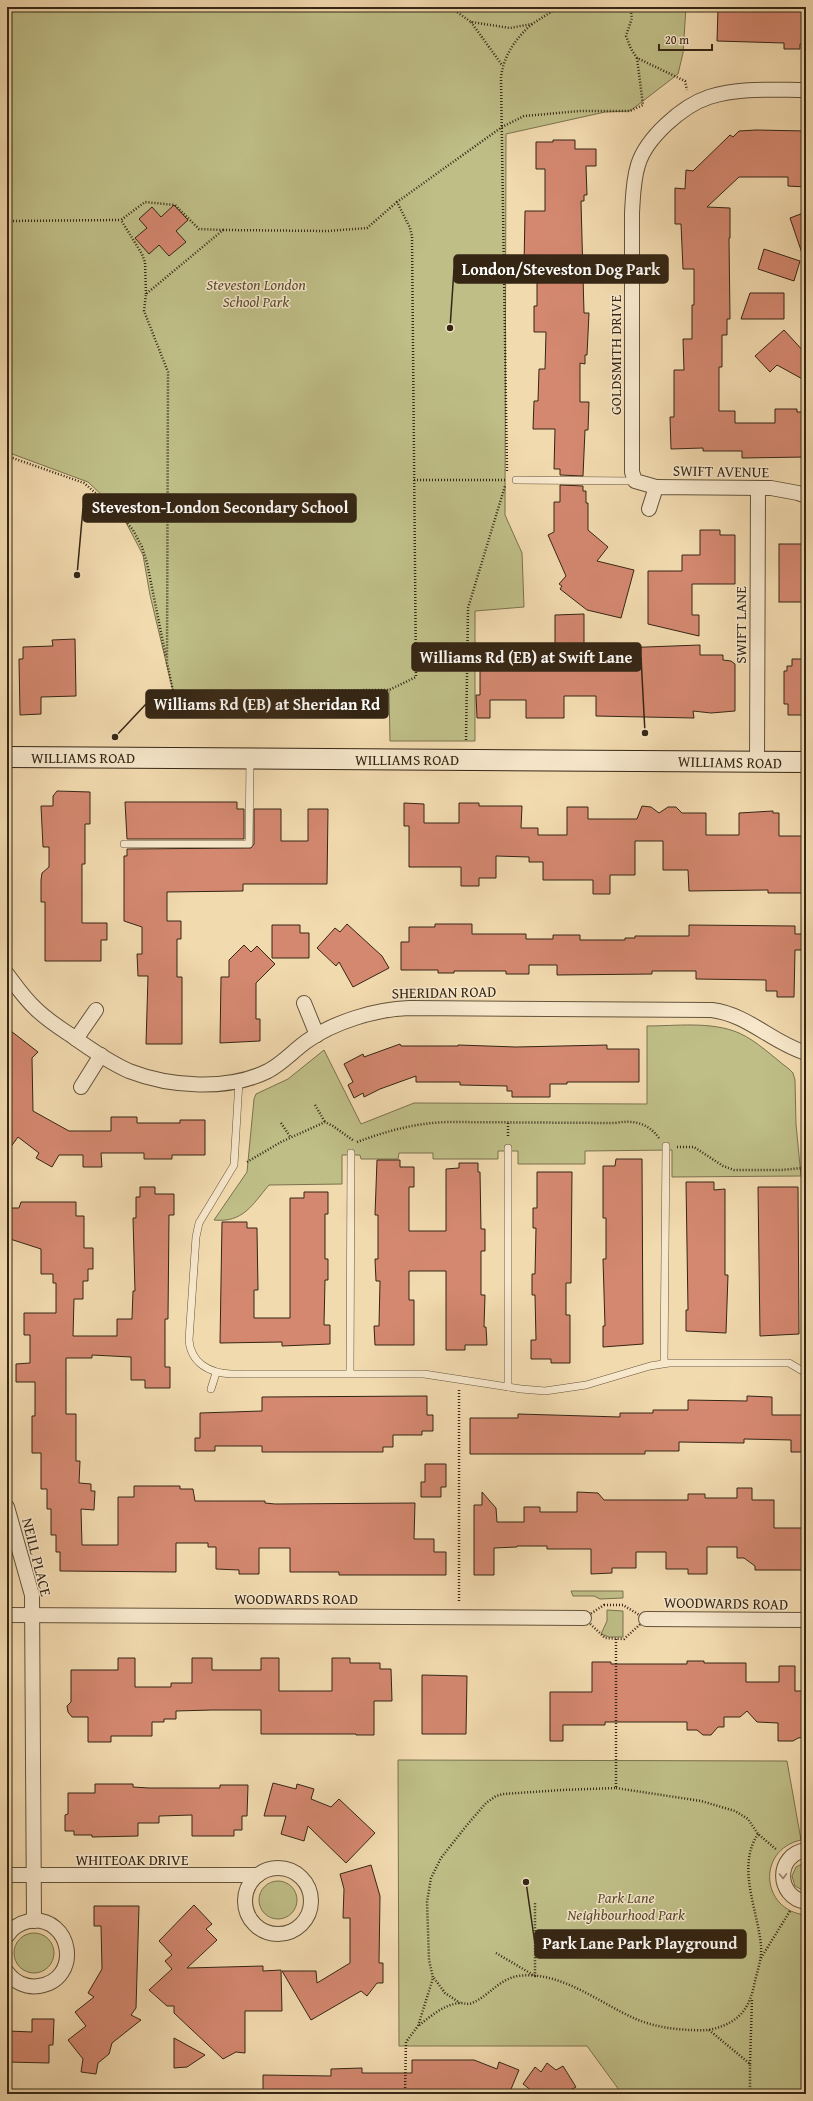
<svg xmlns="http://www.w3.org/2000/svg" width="813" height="2101" font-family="'Gentium Book Plus',serif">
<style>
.green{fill:#bfbe87;stroke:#7a724e}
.building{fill:#d48870;stroke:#352614}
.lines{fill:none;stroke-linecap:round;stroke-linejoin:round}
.lane-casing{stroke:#64533b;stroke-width:8}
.street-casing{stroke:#64533b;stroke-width:16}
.secondary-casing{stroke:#352614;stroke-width:22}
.path{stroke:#352614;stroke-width:2.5;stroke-dasharray:1 2;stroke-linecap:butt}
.lane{stroke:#f7e7cb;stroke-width:7}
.street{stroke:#f7e7cb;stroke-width:14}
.secondary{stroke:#f7e7cb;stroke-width:20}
.oneway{stroke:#968670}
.labels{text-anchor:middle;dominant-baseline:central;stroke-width:3;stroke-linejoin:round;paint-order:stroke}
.park-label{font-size:15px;font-style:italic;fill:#584c31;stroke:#f7e7cb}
.street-label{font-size:15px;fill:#352614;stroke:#f7e7cb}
.leader{fill:none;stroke:#352614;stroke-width:1.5}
.callout-dot{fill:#352614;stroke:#f7e7cb;stroke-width:1.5}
.callout{fill:#352614;stroke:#352614;stroke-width:1.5}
.callout-label{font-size:16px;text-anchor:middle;font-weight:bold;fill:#fff}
</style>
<rect width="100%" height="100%" fill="#f2daaf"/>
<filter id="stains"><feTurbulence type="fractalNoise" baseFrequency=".005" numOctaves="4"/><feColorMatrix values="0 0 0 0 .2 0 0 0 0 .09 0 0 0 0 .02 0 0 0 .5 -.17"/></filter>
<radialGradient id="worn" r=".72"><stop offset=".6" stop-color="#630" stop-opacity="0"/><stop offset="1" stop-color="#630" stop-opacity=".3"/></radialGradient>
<!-- green -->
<g class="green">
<polygon points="7,7 686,7 683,53 678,74 630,111 605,112 506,134 505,515 522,553 524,607 475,611 475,741 390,741 389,690 173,691 150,595 143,555 121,513 88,482 7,452"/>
<path d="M647 1026C676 1026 711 1021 739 1033 757 1041 773 1057 789 1069L793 1073 795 1080 796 1124 801 1176 672 1177V1150L585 1151V1164H518V1151H498V1159H433V1153H399L398 1159H361L360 1155H342V1184L269 1185C252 1205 243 1223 214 1220L247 1172 254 1099 256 1094 288 1079 324 1050 361 1124 414 1103 647 1104Z"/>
<polygon points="571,1591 623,1591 623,1598 600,1599 594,1596 573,1596"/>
<polygon points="607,1610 623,1611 623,1637 609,1637 601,1634 607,1621"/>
<path d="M398 1760 787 1761 801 1840C756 1850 761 1911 806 1915V2094H622L587 2046H399Z"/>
<polygon points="806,1862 806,1892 795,1886 792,1876 796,1867"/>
<circle cx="278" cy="1900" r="19"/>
<circle cx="34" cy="1953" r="20"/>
</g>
<!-- building -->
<g class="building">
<polygon points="750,7 806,8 806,44 800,44 800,49 784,49 784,43 717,41 718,9 750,10"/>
<polygon points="756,130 806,131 806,187 788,186 788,177 739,177 707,207 730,208 730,238 729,238 730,319 727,319 727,335 722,335 722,367 719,367 719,411 735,411 735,423 775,423 775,409 797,409 797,412 806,412 806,457 742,458 742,451 703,451 703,448 671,449 670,417 674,417 674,370 684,370 683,339 692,339 692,305 694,305 694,269 683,269 681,224 675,224 675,188 685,189 686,170 693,171 730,135 733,137 739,131"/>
<polygon points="553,140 575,140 575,149 596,149 596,166 586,166 587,195 584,195 584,201 581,201 584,313 589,313 587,355 585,355 585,364 580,363 580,402 589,402 588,430 585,430 583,476 560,475 560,469 554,469 555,429 533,429 534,401 538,401 539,369 545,369 546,332 534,332 534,306 537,306 537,267 524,267 525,211 545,211 545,169 536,169 536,142 553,142"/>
<polygon points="174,205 188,220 176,231 186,242 169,256 159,245 149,254 135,238 147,228 139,219 152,207 161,217"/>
<polygon points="806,212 806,258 804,259 790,218"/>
<polygon points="764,249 800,261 794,281 758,269"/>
<polygon points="750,293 784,293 784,319 741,319"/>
<polygon points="784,330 806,354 806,381 777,365 770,372 755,356"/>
<polygon points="560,485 583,486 583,491 586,491 586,503 588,503 588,530 608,547 597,561 634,570 621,618 587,610 560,589 562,586 559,584 566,576 548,535 554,532 554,502 560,502"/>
<polygon points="700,530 720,530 720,535 735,535 735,584 692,584 692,615 699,615 699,636 648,624 648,571 682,571 682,555 700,555"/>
<rect x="779" y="544" width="27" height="58"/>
<polygon points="584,614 584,647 619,646 619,648 700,645 700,655 723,655 723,660 731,661 735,664 735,711 711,713 693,711 694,718 596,716 596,696 564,696 564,718 526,718 526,700 490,700 490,718 477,718 476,695 480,695 480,667 542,667 542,659 555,659 555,615"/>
<polygon points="75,639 76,696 41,697 41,714 20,715 19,659 23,659 23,647 53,646 52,640"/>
<polygon points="792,659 806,659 806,715 788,715 788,704 784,704 784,671 787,671 787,666 792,666"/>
<polygon points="57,791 90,792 90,824 85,824 85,864 82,864 82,923 107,923 107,940 101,940 101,961 45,961 45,902 41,902 41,880 42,873 49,867 49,847 43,847 41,806 53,806 53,796"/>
<polygon points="125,802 237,802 237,809 244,809 244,839 127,839"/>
<polygon points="404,803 424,804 424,823 459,823 459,803 479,803 479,806 522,806 521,828 538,828 538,835 567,835 567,807 588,807 588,819 637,819 642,806 651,807 659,813 668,807 676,807 682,813 706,813 706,835 739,835 739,813 773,811 773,813 779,813 779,836 806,836 806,893 768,893 768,890 689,891 688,870 663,870 663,841 635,841 635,875 610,875 610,894 593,894 593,880 543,880 543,862 529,862 529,857 496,856 496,878 479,878 479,886 461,886 461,867 409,867 409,826 404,826"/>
<polygon points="254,809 281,809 281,841 308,841 308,809 328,809 327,884 243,884 243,891 167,892 167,921 181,921 181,939 177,939 177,977 182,977 182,1044 146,1044 148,976 138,976 137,954 142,954 142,927 124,921 124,856 127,856 127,849 251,848 254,844"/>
<polygon points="347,924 382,956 389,968 353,987 339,962 336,966 317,948 335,928 340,932"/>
<polygon points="435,924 472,924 472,934 526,934 526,939 553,939 553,935 580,935 580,940 625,940 625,938 635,938 635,936 689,936 689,925 795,926 795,934 806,934 806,950 795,950 794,997 777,997 777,991 766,991 766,980 696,979 696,971 652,971 652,974 557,975 557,965 529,965 529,974 506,974 506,971 454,971 454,973 438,973 438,970 401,970 401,942 409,942 409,927 435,927"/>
<polygon points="272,925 300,925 300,933 309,933 309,958 272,958"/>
<polygon points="244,945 251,952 257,946 275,964 256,983 256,1019 260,1019 260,1041 220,1043 221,977 229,977 229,960"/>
<polygon points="7,1028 38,1052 32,1058 33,1111 69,1131 111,1131 111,1117 137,1117 137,1123 180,1123 180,1120 205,1120 205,1155 172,1155 172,1159 144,1159 144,1153 101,1153 102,1167 83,1167 83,1155 59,1155 52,1167 36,1158 39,1153 18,1137 7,1152"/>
<polygon points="400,1044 401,1046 458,1046 458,1045 516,1047 607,1045 607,1049 639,1049 639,1082 567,1082 567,1084 550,1084 550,1097 512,1097 512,1091 507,1091 507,1086 460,1085 460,1082 416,1082 416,1076 380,1089 364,1097 363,1093 354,1098 348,1085 353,1082 344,1064 363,1054 364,1057"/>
<polygon points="616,1159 642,1159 643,1344 603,1347 603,1326 605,1326 603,1259 606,1259 606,1218 603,1218 603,1166 615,1166"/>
<polygon points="377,1160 400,1160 400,1167 414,1167 414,1187 409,1187 409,1231 446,1231 446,1169 459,1168 459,1163 478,1163 478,1172 480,1172 481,1229 485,1229 485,1251 481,1251 481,1295 485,1295 484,1327 486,1327 487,1345 465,1345 465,1350 446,1350 446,1271 409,1271 409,1300 414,1300 414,1345 375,1345 374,1326 379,1326 380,1281 376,1281 375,1259 378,1259 378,1215 375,1215"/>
<polygon points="537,1172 572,1172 571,1283 566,1283 566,1315 570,1315 570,1363 551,1363 551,1359 531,1359 531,1340 536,1340 535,1295 532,1295 532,1274 535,1274 536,1228 533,1228 533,1208 537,1208"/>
<polygon points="686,1182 714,1182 714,1190 725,1189 725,1275 728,1275 726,1333 686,1331 686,1310 688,1310"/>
<polygon points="140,1187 155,1187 155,1194 174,1194 174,1215 169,1215 168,1319 165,1319 165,1367 170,1367 170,1388 145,1388 145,1380 131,1380 131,1357 92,1355 92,1358 66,1358 66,1414 76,1414 76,1461 80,1461 79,1483 91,1484 91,1491 95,1491 94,1510 81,1509 82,1545 118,1545 118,1497 134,1497 134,1486 180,1486 180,1489 193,1489 195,1501 265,1501 265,1503 275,1504 415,1503 414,1539 434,1539 434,1552 446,1552 446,1575 339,1575 339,1572 290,1572 290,1548 259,1548 259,1574 239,1574 239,1570 216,1569 216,1547 208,1547 208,1543 176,1543 176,1572 60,1571 60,1552 56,1552 56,1535 51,1535 51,1509 47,1509 47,1489 41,1489 41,1453 32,1453 32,1416 35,1416 35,1382 16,1382 16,1364 30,1363 30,1335 24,1335 24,1313 56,1313 56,1283 53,1283 53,1274 41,1274 41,1249 7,1238 7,1208 19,1208 21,1202 76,1202 76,1216 84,1216 84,1248 93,1248 93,1269 88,1269 88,1281 83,1281 83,1299 74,1299 73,1336 117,1336 117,1319 132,1319 133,1291 135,1291 133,1218 136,1218 136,1197 140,1197"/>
<polygon points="758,1187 798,1187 799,1334 760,1336"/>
<polygon points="304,1192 328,1192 328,1214 325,1214 325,1259 328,1259 328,1280 325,1280 324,1325 330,1325 330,1344 282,1346 282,1342 220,1343 222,1222 247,1222 247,1228 257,1228 258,1290 254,1290 254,1318 290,1318 290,1198 304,1198"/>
<polygon points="427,1396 427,1415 433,1415 433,1431 422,1431 422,1435 393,1435 393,1447 383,1447 383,1452 262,1452 262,1446 215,1446 215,1451 195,1451 195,1438 200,1438 200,1413 262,1411 262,1397"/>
<polygon points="747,1396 772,1397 772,1415 806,1415 806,1452 791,1452 791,1440 744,1439 744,1443 679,1442 679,1451 645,1451 645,1454 470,1454 470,1418 518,1418 518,1414 620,1417 620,1413 653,1413 653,1410 688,1410 688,1400 747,1401"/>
<polygon points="425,1464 446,1464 446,1487 441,1487 441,1497 421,1497 421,1482 425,1482"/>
<polygon points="737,1488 752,1488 752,1500 774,1500 774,1528 806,1528 806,1570 755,1570 755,1566 744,1558 737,1558 737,1547 707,1547 707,1574 688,1574 688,1569 666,1569 666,1552 636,1552 636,1568 612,1568 612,1573 591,1574 591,1549 547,1549 547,1546 517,1546 517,1547 494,1548 494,1575 474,1575 474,1505 482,1505 482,1492 496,1508 497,1522 524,1522 524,1507 540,1507 540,1512 577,1512 577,1492 598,1493 604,1500 688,1500 688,1494 705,1494 705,1498 737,1498"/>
<polygon points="118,1658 135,1658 135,1687 171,1687 171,1683 192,1683 192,1658 212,1658 212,1670 261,1670 261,1658 279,1658 279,1691 332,1691 332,1658 350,1658 350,1663 380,1663 380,1669 391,1669 392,1701 374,1701 374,1735 356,1735 356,1734 261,1734 261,1710 212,1710 176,1711 176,1719 164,1719 164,1722 152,1722 152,1736 111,1736 111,1742 88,1742 88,1717 72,1717 68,1712 67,1706 71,1702 71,1670 118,1670"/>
<polygon points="687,1661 704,1661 704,1663 746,1663 746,1682 779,1682 779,1666 795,1666 795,1691 806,1691 806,1737 798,1738 793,1741 778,1741 778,1723 757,1722 747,1711 740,1717 724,1717 724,1727 718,1727 711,1735 703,1735 697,1730 687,1730 687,1722 605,1722 605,1725 563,1725 563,1741 550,1741 550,1692 592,1692 592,1662 611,1662 611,1664 687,1664"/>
<polygon points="422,1675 467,1676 466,1734 422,1734"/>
<polygon points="273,1783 296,1789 297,1784 314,1789 311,1799 331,1807 339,1799 375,1833 346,1863 308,1826 304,1841 281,1834 286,1816 264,1816"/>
<polygon points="95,1784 133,1784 133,1787 149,1788 220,1788 220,1785 248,1785 247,1816 242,1816 242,1830 234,1830 234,1836 192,1836 192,1815 159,1816 159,1823 138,1823 138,1836 92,1837 92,1835 74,1835 74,1831 65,1831 65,1815 68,1814 68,1793 95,1793"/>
<polygon points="371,1865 380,1896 379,1963 383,1963 383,1983 377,1983 367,1996 361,1991 311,2020 282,1971 316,1971 317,1983 350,1963 350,1918 343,1918 344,1889 340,1874"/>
<polygon points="194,1905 212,1924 206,1929 217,1940 187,1968 263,1966 263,1971 281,1970 282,2011 245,2011 245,2053 236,2052 223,2059 174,2013 174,2006 167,2006 149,1990 172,1969 165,1961 172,1955 159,1941"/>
<polygon points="94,1906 139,1906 136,2008 131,2015 141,2020 112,2043 109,2054 98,2063 96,2074 81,2072 83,2059 68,2040 86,2026 75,2012 94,1997 88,1993 102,1969 101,1926 94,1926"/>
<polygon points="32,2019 54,2019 53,2045 49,2045 49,2063 7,2062 8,2031 32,2032"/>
<polygon points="174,2038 205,2055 187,2067 174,2068"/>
<polygon points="412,2060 474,2060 497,2069 499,2062 519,2070 509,2094 263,2094 263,2075 331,2076 331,2069 362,2068 362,2073 412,2073"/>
<polygon points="547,2063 556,2070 563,2066 576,2087 563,2094 536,2094 523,2084 535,2067 541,2072"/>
</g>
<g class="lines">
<!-- lane casing -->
<g class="lane-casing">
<g id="lane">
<polyline points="516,480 635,481"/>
<polyline points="124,844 249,844 250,760"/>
<path d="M239 1081 234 1165 199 1223 196 1237 189 1340C191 1363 209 1373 231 1374H424L521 1389 545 1391 586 1385 650 1366 669 1363H789L806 1373"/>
<polyline points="508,1148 508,1387"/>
<polyline points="664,1363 666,1146"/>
<polyline points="350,1373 351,1153"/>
<polyline points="211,1389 216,1373"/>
</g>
</g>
<!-- street casing -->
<g class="street-casing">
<g id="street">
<path d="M656 487 635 481 632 472V213C633 197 633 181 638 165 646 138 682 106 709 97 740 87 774 90 806 90"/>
<polyline points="649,509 656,487 771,488 798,493 806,496"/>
<polyline points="757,762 758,488"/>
<path d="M7 974C16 986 25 999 36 1009 47 1020 60 1028 72 1036 90 1049 109 1062 129 1071 170 1087 228 1091 268 1071 283 1063 293 1051 307 1041 334 1022 376 1009 409 1008L712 1010C749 1015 771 1042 806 1053"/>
<polyline points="304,1003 317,1035"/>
<polyline points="76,1039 96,1010"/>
<polyline points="81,1087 101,1055"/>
<polyline points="7,1507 32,1595 34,1921"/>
<polyline points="7,1615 584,1618"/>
<polyline points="646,1619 806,1620"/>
<path d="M806 1850C775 1855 776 1897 806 1902"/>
<circle cx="278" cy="1901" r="33"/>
<polyline points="7,1875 258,1875"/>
<path d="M7 1936C12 1928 20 1923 29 1921 73 1915 82 1980 39 1986 26 1988 14 1982 7 1972"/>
</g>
</g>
<!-- secondary casing -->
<g class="secondary-casing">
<polyline id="secondary" points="7,757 806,762"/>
</g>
<!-- path -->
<g class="path">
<polyline points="450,7 471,22 510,28 532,24 559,7"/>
<polyline points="630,7 632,18 626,36 631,49 637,58 685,81 687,90"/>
<polyline points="471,22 502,65"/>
<polyline points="7,221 121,220"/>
<polyline points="223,230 328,231 367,228 397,202"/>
<polyline points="146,294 145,262 142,254 121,220 145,202 175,205 199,229 223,230 146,294 144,311 168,372 167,663 173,691 389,690 416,677 412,236 410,228 397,202 502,127 524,116 580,111 630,111 643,105 637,58"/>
<polyline points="7,456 84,483 119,513 133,530 142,547 147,563 166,657"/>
<path d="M507 471 501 78C503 56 516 38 532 24"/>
<polyline points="414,480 506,480"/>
<polyline points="466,740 468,608 505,486"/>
<polyline points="315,1105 325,1122"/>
<polyline points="281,1123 291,1138"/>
<polyline points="508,1123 508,1136"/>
<path d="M357 1142C387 1131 415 1123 448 1122L615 1123C633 1120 647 1122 659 1138"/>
<polyline points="677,1147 694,1147 723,1166 734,1170 781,1170 803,1168"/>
<polyline points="247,1162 281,1142 325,1122 333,1126 354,1141"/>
<polyline points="459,1601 459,1390"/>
<polygon points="604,1605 623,1605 646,1619 624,1639 605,1638 584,1618"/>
<path d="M616 1639V1788L562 1790 503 1794 496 1796 486 1803 467 1825 441 1858 431 1878 427 1902 429 1960 433 1978 418 2026C430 2017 444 2004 460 2003 465 2003 468 2005 472 2003 489 1996 499 1979 518 1976 560 1970 599 2003 636 2019 652 2026 671 2029 689 2030 696 2030 705 2031 713 2029 740 2022 750 2008 755 1981 758 1969 762 1958 761 1946 758 1910 736 1867 758 1834"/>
<polyline points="616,1788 701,1801 735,1811 748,1819 758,1834 777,1850"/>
<polyline points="496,1953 535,1976 535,1903"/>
<polyline points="761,1958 790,1911"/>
<polyline points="434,1978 445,1993 460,2003"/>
<polyline points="709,2030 750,2064 750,2094"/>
<polyline points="750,2064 752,1999"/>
<polyline points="405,2094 406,2042 418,2026"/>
</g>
<!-- lane -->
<use href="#lane" class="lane"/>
<!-- street -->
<use href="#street" class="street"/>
<!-- secondary -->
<use href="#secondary" class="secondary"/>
</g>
<!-- one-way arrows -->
<defs><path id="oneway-chevron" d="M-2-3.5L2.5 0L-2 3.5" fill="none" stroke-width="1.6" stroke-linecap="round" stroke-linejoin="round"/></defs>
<use class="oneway" href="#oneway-chevron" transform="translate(783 1876) rotate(89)"/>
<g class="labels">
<!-- park labels -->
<g class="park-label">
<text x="256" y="284">Steveston London<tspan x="256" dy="17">School Park</tspan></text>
<text x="626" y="1897">Park Lane<tspan x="626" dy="17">Neighbourhood Park</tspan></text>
</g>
<!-- street labels -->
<g class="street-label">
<text transform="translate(615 355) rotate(-90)">GOLDSMITH DRIVE</text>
<text transform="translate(721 471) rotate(1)">SWIFT AVENUE</text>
<text transform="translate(740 625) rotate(-90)">SWIFT LANE</text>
<text x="83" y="757">WILLIAMS ROAD</text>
<text x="407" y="759">WILLIAMS ROAD</text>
<text transform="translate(730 762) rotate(1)">WILLIAMS ROAD</text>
<text transform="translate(444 992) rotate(-1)">SHERIDAN ROAD</text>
<text transform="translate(37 1557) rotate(76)">NEILL PLACE</text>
<text x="296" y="1598">WOODWARDS ROAD</text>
<text transform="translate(726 1603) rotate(1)">WOODWARDS ROAD</text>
<text x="132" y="1859">WHITEOAK DRIVE</text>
</g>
</g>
<!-- callouts -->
<path class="leader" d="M450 328L454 269M77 575L83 508M645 733L641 657M115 737L146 704M526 1882L535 1944"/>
<g class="callout-dot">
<circle cx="450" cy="328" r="4"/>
<circle cx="77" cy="575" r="4"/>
<circle cx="645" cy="733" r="4"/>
<circle cx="115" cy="737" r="4"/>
<circle cx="526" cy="1882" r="4"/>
</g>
<g class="callout">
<rect x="454" y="255" width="214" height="28" rx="4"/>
<rect x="83" y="494" width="273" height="28" rx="4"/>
<rect x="412" y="643" width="229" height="28" rx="4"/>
<rect x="146" y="690" width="242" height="28" rx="4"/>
<rect x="535" y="1930" width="211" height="28" rx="4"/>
</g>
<g class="callout-label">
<text x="561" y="275">London/Steveston Dog Park</text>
<text x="220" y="513">Steveston-London Secondary School</text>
<text x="526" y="663">Williams Rd (EB) at Swift Lane</text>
<text x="267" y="710">Williams Rd (EB) at Sheridan Rd</text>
<text x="640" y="1949">Park Lane Park Playground</text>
</g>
<!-- margin -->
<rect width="813" height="2101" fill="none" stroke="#f2daaf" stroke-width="24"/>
<rect x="8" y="8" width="797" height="2085" fill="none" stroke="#352614" stroke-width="2"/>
<rect x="12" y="12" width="789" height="2077" fill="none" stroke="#352614"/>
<!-- scale -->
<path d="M659 44v6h53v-6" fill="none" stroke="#352614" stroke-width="2"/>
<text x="665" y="44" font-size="12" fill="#352614" stroke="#f7e7cb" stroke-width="3" paint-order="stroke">20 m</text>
<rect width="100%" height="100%" filter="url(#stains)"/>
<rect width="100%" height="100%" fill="url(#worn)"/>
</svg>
